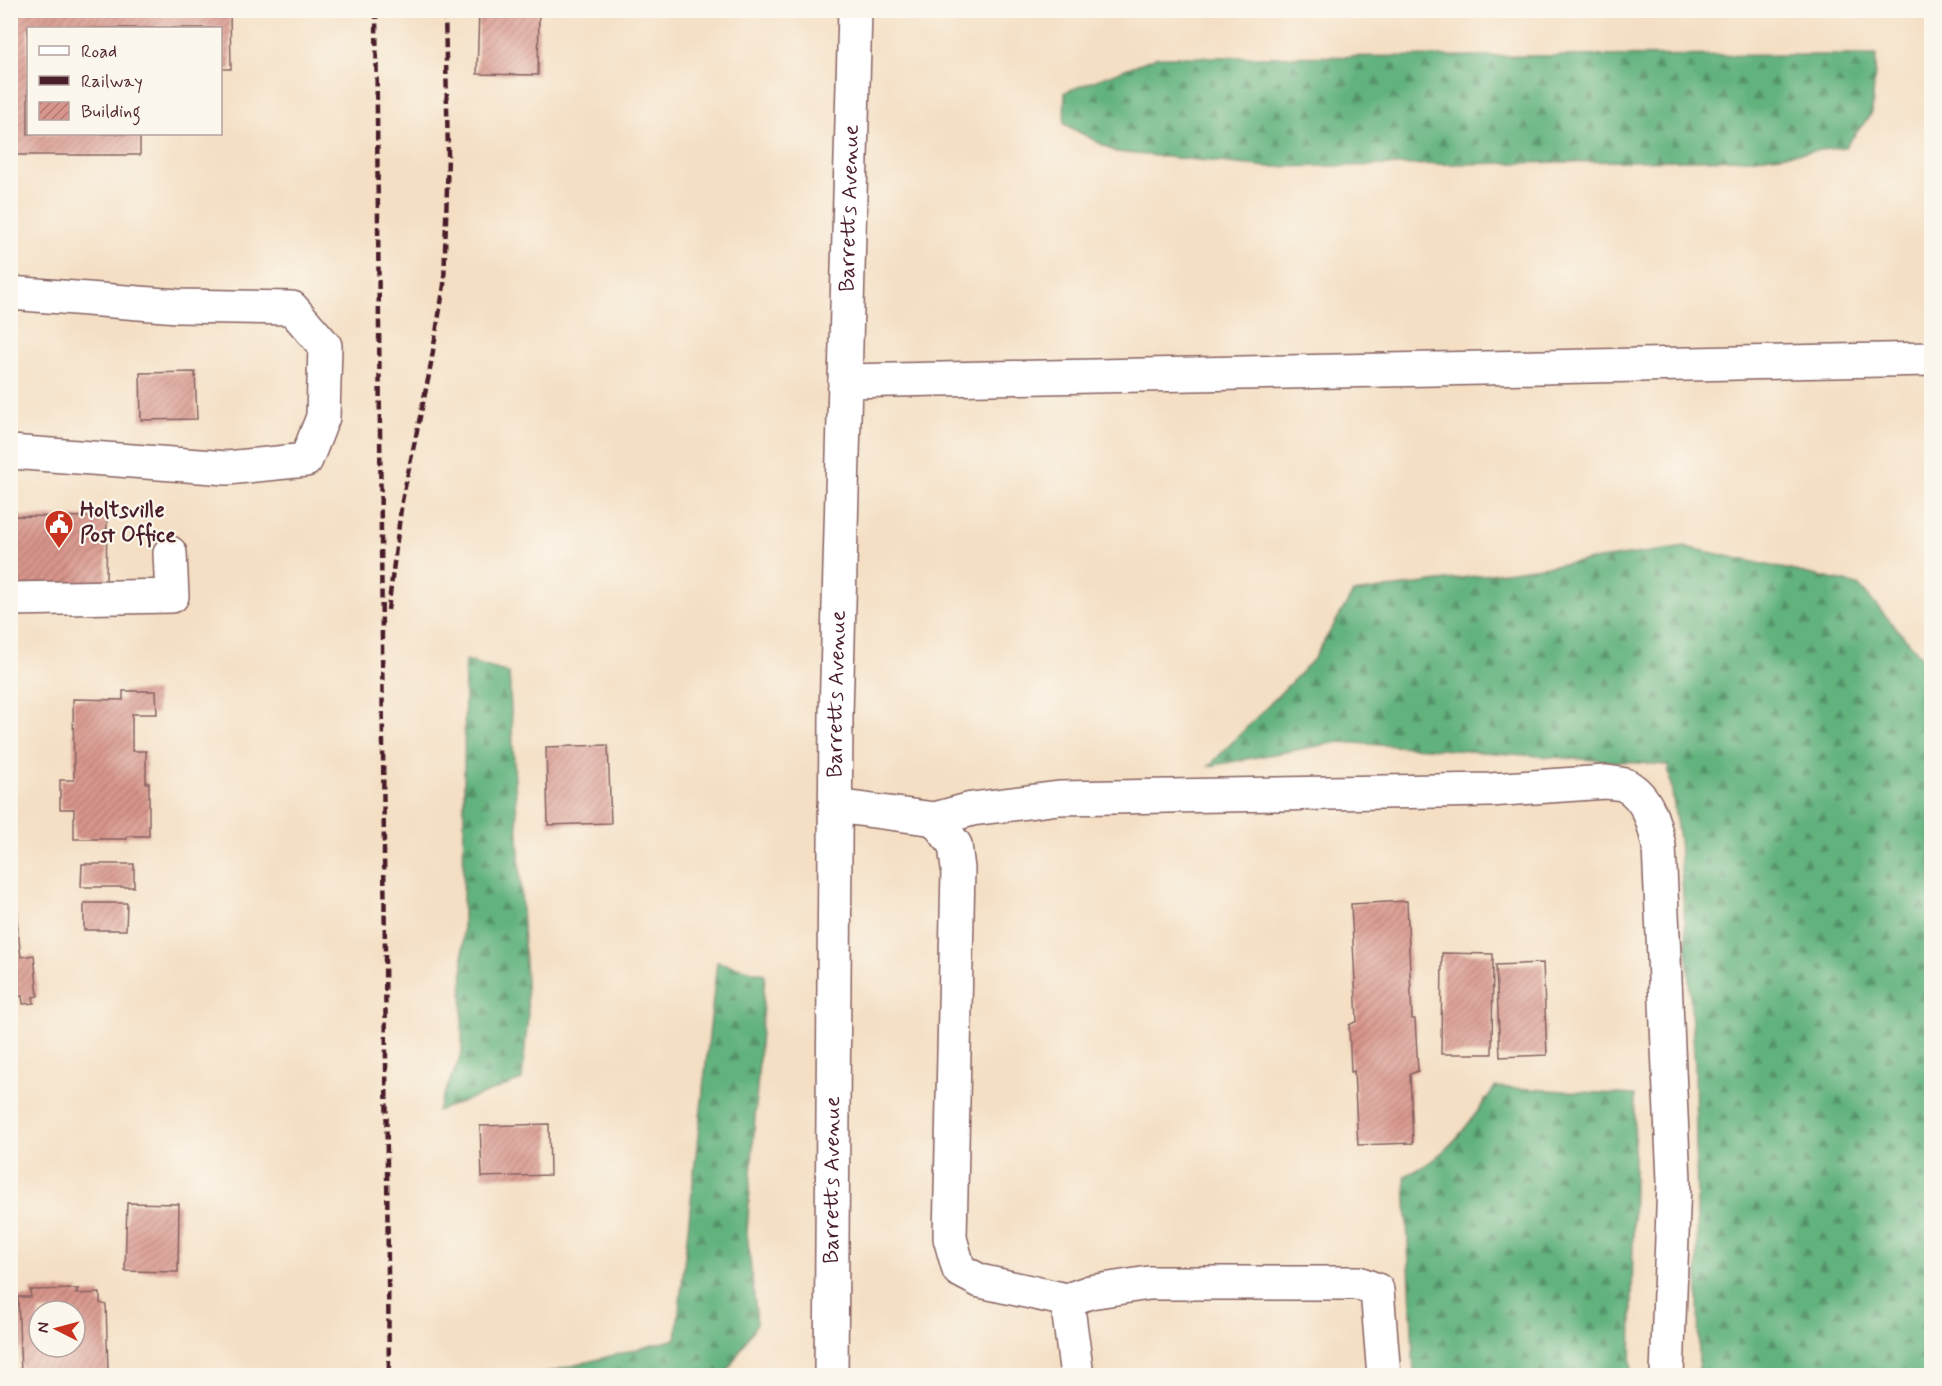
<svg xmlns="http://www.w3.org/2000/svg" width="1942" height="1386" font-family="Mynerve,sans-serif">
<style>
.forest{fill:url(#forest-firs);stroke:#566854;stroke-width:1.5}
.building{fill:url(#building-hatch);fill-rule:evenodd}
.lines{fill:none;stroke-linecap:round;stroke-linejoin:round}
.minor-casing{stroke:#866261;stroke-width:36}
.minor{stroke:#fff;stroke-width:33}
.rail{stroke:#4a1f2b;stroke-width:4.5;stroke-dasharray:9 4.5;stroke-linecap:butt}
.labels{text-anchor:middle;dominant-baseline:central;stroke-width:4.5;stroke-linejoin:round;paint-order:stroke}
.street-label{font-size:22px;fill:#4a1f2b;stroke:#fbf7ec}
.poi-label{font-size:22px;font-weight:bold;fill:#4a1f2b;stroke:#fbf7ec;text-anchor:start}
</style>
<defs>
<pattern id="forest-firs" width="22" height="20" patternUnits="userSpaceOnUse" patternTransform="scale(1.5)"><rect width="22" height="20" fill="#62b27e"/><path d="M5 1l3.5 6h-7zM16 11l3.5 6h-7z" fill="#539067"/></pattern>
<pattern id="building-hatch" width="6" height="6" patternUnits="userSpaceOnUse" patternTransform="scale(1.5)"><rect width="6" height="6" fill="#d8958b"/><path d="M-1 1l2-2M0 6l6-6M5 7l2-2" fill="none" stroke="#b17972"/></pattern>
</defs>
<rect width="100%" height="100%" fill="#fbf7ec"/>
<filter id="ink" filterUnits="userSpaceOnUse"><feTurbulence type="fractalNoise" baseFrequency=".0167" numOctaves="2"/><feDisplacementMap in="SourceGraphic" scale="12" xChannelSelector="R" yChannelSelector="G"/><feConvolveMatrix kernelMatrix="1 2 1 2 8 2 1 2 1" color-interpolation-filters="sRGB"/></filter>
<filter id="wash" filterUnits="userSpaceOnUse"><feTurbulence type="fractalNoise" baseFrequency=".008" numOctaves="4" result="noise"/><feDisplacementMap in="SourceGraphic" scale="24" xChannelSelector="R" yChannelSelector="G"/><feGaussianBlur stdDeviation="1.35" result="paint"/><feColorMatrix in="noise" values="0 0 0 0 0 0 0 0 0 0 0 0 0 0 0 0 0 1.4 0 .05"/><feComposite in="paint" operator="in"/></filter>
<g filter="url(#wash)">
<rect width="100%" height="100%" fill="#f4dfc4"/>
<!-- forest -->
<g class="forest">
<polygon points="1876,55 1872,113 1845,147 1747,159 1269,167 1116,152 1064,124 1065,92 1157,57"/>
<polygon points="1686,547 1858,585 1931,667 1931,1375 1699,1375 1695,1066 1679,840 1668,765 1339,742 1209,766 1313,660 1353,593"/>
<polygon points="465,660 509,673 528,1017 522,1080 437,1111 462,1054"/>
<polygon points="717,962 765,974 747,1232 757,1323 725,1375 537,1375 676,1339"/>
<path d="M1495 1087 1635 1095 1631 1375H1414L1405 1176C1448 1158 1469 1123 1495 1087Z"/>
</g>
<g id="blocks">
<!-- building -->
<g class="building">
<polygon points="10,10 230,10 231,69 220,69 220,28 28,28 28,134 140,134 140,155 10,155"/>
<polygon points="479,10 539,10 538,75 477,74"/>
<polygon points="195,372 197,419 141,420 140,373"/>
<polygon points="10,516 107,517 106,583 10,591"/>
<polygon points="123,691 156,691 157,714 132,714 132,751 146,751 146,783 149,783 149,836 127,836 127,839 74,839 74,809 60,809 60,780 74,780 73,699 123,700"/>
<polygon points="608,745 611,823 548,825 546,747"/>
<polygon points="82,864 134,864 134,887 81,887"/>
<polygon points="1407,901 1412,1019 1415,1019 1418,1071 1410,1074 1413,1143 1358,1145 1354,1071 1351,1072 1349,1025 1357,1021 1351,904"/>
<polygon points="84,903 127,903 126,930 84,930"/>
<polygon points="10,912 16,912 21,957 34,955 38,996 33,997 34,1003 23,1004 22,996 10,997"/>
<polygon points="1442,953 1493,954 1492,1054 1441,1054"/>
<polygon points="1543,963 1547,1055 1500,1057 1496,965"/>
<polygon points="549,1124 550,1175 482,1177 480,1126"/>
<polygon points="127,1203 179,1204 178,1272 125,1271"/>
<path d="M79 1289 76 1294 100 1293V1303L106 1305 108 1371 21 1374 18 1297H31L30 1290ZM39 1311H75V1347H39Z"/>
</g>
</g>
</g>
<g filter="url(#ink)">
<use href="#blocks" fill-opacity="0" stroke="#866261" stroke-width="1.5"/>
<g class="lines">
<!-- minor casing -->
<g class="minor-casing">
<g id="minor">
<polyline points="10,293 178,306 292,308 325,346 323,417 306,460 227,468 10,452"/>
<polyline points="845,381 1932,359"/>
<polyline points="10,599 172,596 170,553"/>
<path d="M835 806 935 819 972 809 1059 798 1490 790 1606 782C1612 783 1620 783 1625 785 1648 797 1654 823 1659 846L1674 1181 1667 1376"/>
<polyline points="935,819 955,845 958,869 950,1238 959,1270 980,1281 1067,1300 1090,1292 1149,1283 1358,1283 1377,1290 1384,1376"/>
<polyline points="1067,1300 1077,1376"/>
<path id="s1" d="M831 1376 836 715 855 10"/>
</g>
</g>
<!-- minor -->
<use href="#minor" class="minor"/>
<!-- rail -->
<g class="rail">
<polyline points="376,10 389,1376"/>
<polyline points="388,610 402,501 429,375 444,285 448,155 445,10"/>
</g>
</g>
</g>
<!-- icons -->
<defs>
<g id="civic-pin" transform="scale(1.5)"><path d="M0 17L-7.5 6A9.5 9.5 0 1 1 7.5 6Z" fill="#c8321e" stroke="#fbf7ec"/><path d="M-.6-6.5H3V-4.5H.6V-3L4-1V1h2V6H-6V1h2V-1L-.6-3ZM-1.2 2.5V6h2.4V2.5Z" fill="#fff"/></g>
</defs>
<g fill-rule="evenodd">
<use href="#civic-pin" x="59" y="524"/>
</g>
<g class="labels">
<!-- street labels -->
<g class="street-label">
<text stroke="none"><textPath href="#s1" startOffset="1168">Barretts Avenue</textPath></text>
<text stroke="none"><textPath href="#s1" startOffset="682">Barretts Avenue</textPath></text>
<text stroke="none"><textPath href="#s1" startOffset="196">Barretts Avenue</textPath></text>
</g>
<!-- poi labels -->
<g class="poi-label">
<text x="80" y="511">Holtsville<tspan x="80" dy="25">Post Office</tspan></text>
</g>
</g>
<!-- margin -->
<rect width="1942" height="1386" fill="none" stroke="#fbf7ec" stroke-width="36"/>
<!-- legend -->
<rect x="27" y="27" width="195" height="108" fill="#fbf7ec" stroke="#b4a19f" stroke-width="1.5"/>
<rect x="39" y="46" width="30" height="9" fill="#ffffff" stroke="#b4a19f" stroke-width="1.5"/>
<text x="81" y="57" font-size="18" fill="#4a1f2b">Road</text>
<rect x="39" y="76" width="30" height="9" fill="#4a1f2b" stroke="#b4a19f" stroke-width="1.5"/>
<text x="81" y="87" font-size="18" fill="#4a1f2b">Railway</text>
<rect x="39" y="102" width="30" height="18" fill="url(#building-hatch)" stroke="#b4a19f" stroke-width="1.5"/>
<text x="81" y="117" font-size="18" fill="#4a1f2b">Building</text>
<!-- north arrow -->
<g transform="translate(57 1329) rotate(276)"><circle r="28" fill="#fbf7ec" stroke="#b4a19f" stroke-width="1.5"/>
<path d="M0-4.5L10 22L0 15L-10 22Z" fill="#c8321e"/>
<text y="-9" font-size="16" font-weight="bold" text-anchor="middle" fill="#4a1f2b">N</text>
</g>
</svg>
